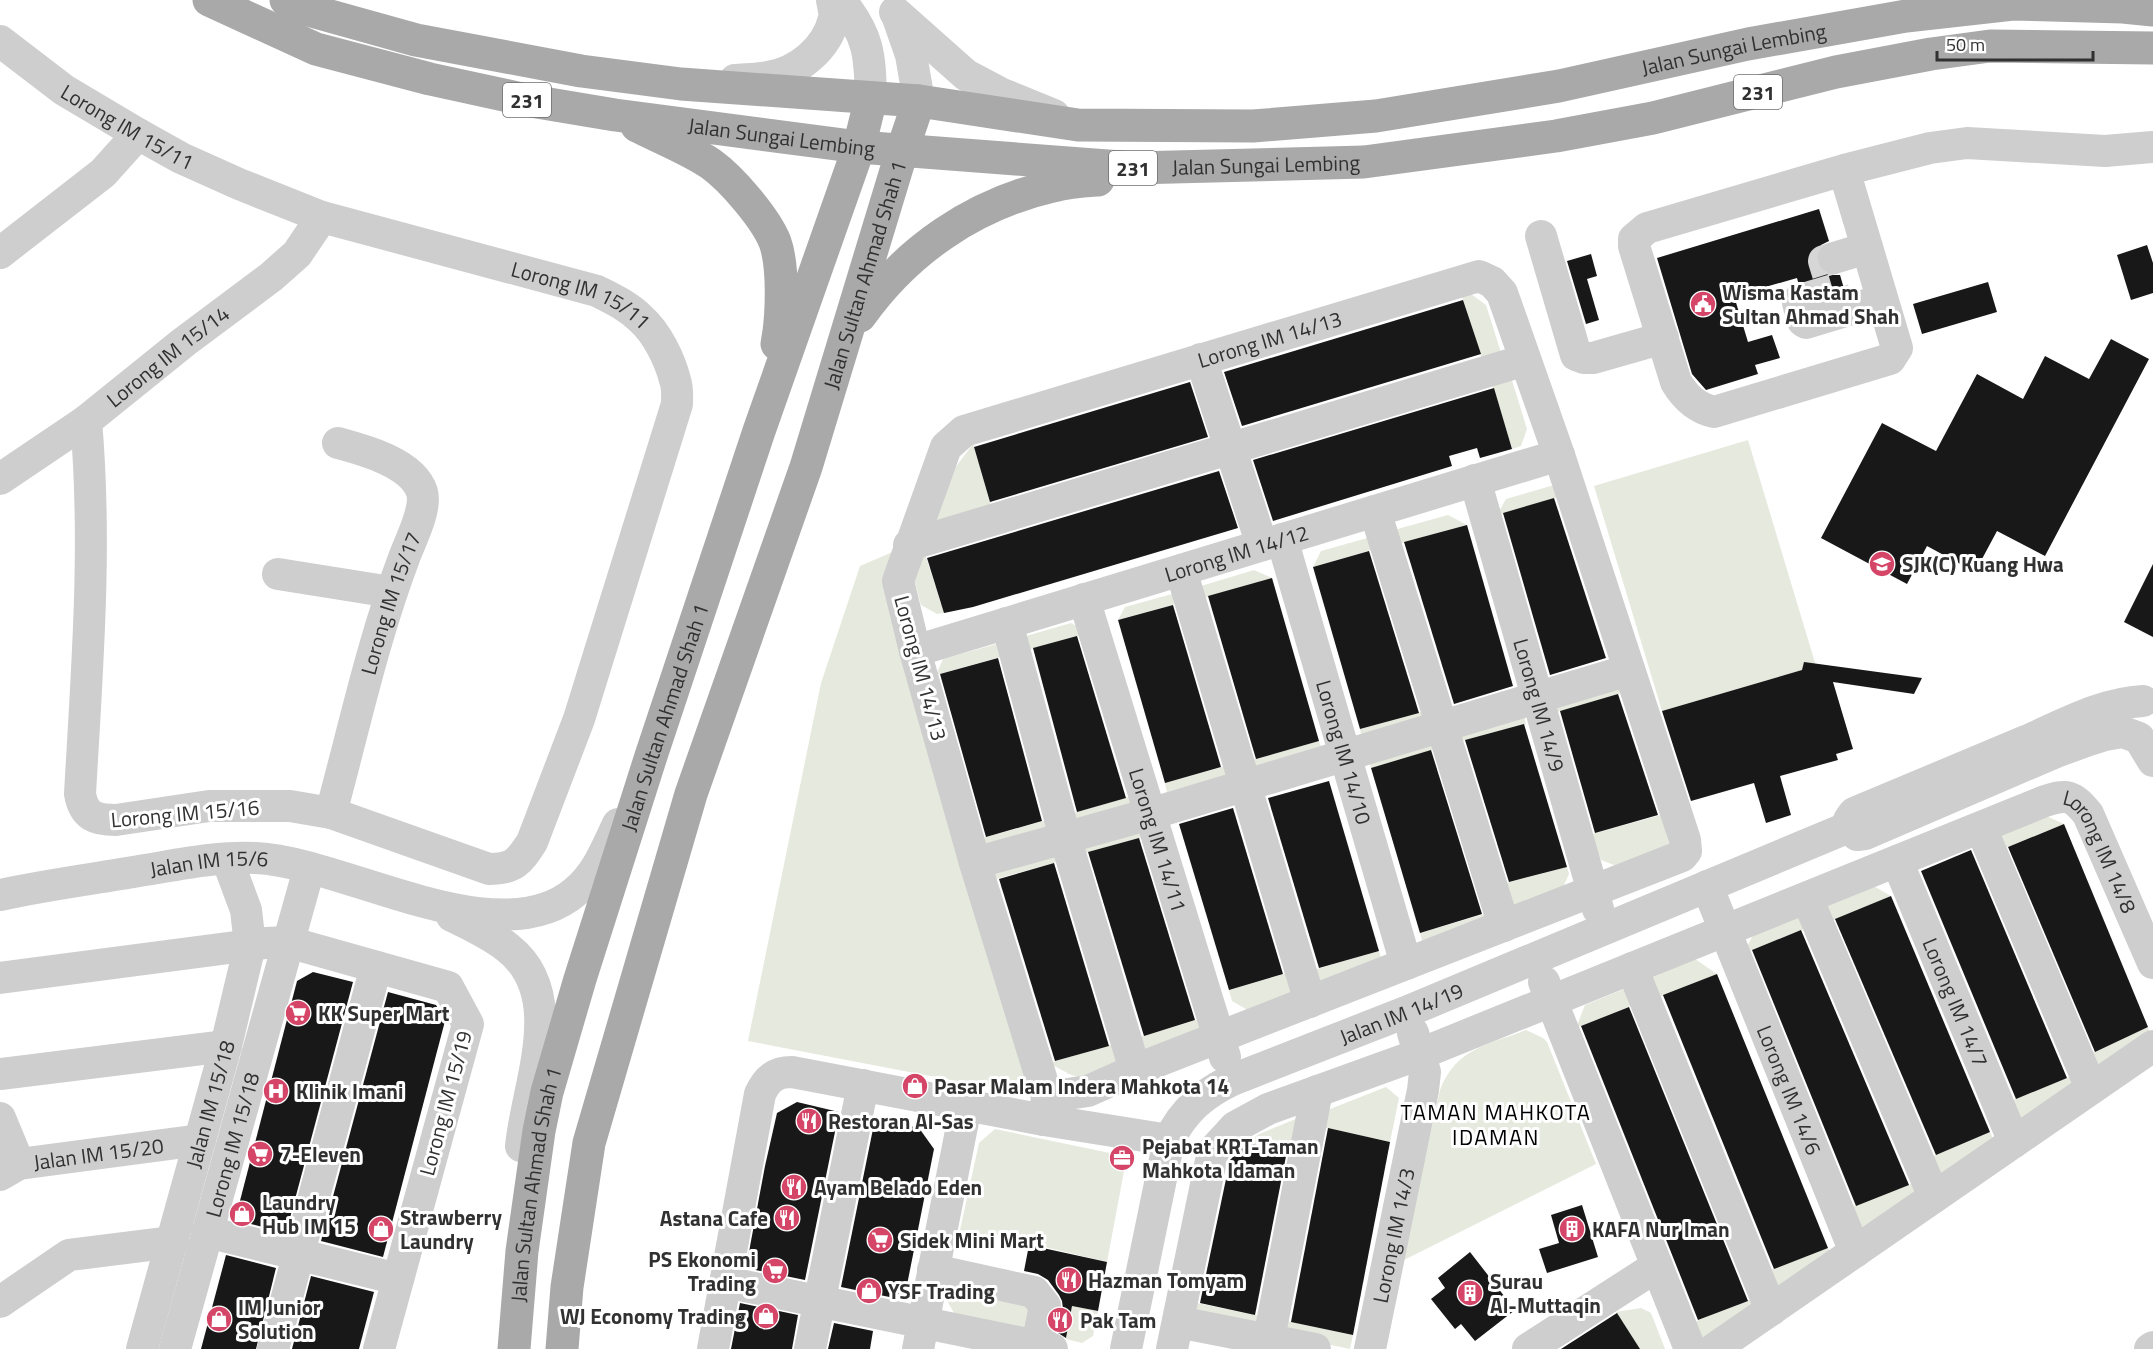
<svg xmlns="http://www.w3.org/2000/svg" width="2153" height="1349" font-family="'Titillium Web',sans-serif">
<style>
.green{fill:#e6e9dd}
.building{fill:#181818}
.lines{fill:none;stroke-linecap:round;stroke-linejoin:round}
.minor-tunnel{stroke:#d6d6d6;stroke-width:32;stroke-dasharray:32 16;stroke-linecap:butt}
.minor{stroke:#cecece;stroke-width:32}
.major{stroke:#a9a9a9;stroke-width:33}
.labels{text-anchor:middle;dominant-baseline:central;stroke-width:6;stroke-linejoin:round;paint-order:stroke}
.shield{fill:#fff;stroke:#6f6f6f;stroke-width:1.5}
.shield-label{font-size:20px;font-weight:bold;fill:#313131}
.street-label{font-size:21px;fill:#313131;stroke:#fff}
.poi-label{font-size:21px;font-weight:bold;fill:#313131;stroke:#fff;text-anchor:start}
.neighbourhood-label{font-size:22px;letter-spacing:1.5px;fill:#000;stroke:#fff}
</style>
<rect width="100%" height="100%" fill="#fff"/>
<!-- green -->
<g class="green">
<polygon points="1471,294 1486,305 1503,359 1484,365 1462,296"/>
<polygon points="1510,374 1527,429 1521,446 1512,449 1491,380"/>
<polygon points="1748,440 1816,666 1662,711 1594,486"/>
<polygon points="973,444 993,513 930,530 952,472"/>
<polygon points="1561,483 1565,495 1497,515 1506,499"/>
<polygon points="1448,515 1467,525 1398,544 1394,530"/>
<polygon points="1378,535 1381,547 1313,567 1321,551"/>
<polygon points="909,545 898,581 1047,1097 1003,1090 748,1041 821,683 860,566"/>
<polygon points="923,548 944,613 937,614 921,605 913,575"/>
<polygon points="1254,570 1272,578 1204,598 1201,586"/>
<polygon points="1183,591 1186,601 1118,620 1125,607"/>
<polygon points="1071,623 1089,633 1020,652 1016,639"/>
<polygon points="1000,643 1004,656 936,675 943,659"/>
<polygon points="1622,680 1625,692 1557,712 1554,699"/>
<polygon points="1428,710 1430,719 1362,739 1360,729"/>
<polygon points="1523,711 1526,724 1458,742 1454,730"/>
<polygon points="1435,736 1439,748 1371,768 1367,755"/>
<polygon points="1319,741 1322,750 1253,770 1251,760"/>
<polygon points="1233,764 1236,773 1167,792 1165,783"/>
<polygon points="1135,795 1138,805 1070,824 1067,815"/>
<polygon points="2042,814 2064,824 2000,850 1993,834"/>
<polygon points="1661,815 1671,851 1624,869 1601,860 1592,834"/>
<polygon points="1051,819 1054,828 985,847 983,838"/>
<polygon points="1143,823 1147,836 1078,855 1075,842"/>
<polygon points="1060,847 1064,860 996,879 992,867"/>
<polygon points="1567,867 1569,874 1560,894 1508,915 1498,885"/>
<polygon points="1872,885 1891,896 1827,923 1820,907"/>
<polygon points="1488,913 1490,922 1424,948 1420,933"/>
<polygon points="1804,914 1809,927 1744,953 1753,935"/>
<polygon points="1379,951 1383,965 1316,991 1310,971"/>
<polygon points="1695,959 1717,974 1652,1000 1644,981"/>
<polygon points="1294,971 1301,997 1256,1015 1232,1001 1229,990"/>
<polygon points="1634,985 1641,1002 1576,1028 1585,1005"/>
<polygon points="1200,1019 1203,1028 1139,1061 1132,1039"/>
<polygon points="2148,1027 2152,1037 2094,1077 2085,1056"/>
<path d="M1526 1030 1543 1038 1547 1042 1596 1164 1402 1261 1440 1090C1456 1048 1488 1045 1526 1030Z"/>
<polygon points="1117,1043 1124,1067 1090,1081 1069,1074 1049,1063"/>
<polygon points="2079,1073 2083,1083 2023,1124 2013,1100"/>
<polygon points="1386,1087 1399,1098 1390,1142 1317,1126 1320,1113"/>
<polygon points="1308,1114 1301,1154 1247,1143 1259,1134"/>
<polygon points="995,1129 1110,1153 1124,1171 1107,1262 1028,1243 1022,1246 1017,1238 1007,1242 1003,1233 992,1237 995,1246 967,1241 960,1230 979,1143"/>
<polygon points="1990,1132 1995,1143 1936,1184 1926,1159"/>
<polygon points="1914,1183 1919,1195 1860,1235 1849,1208"/>
<polygon points="1828,1248 1831,1255 1772,1295 1763,1273"/>
<polygon points="949,1286 1032,1307 1031,1332 957,1318 946,1299"/>
<polygon points="1759,1296 1761,1303 1702,1343 1694,1322"/>
<polygon points="1197,1303 1270,1318 1267,1332 1194,1317"/>
<polygon points="1072,1306 1098,1311 1093,1336 1082,1343 1066,1339"/>
<polygon points="1641,1308 1651,1313 1665,1349 1640,1349 1616,1312"/>
<polygon points="1278,1319 1353,1335 1350,1349 1275,1333"/>
</g>
<!-- building -->
<g class="building">
<polygon points="1819,209 1829,241 1821,245 1817,253 1817,264 1821,271 1829,275 1840,275 1845,292 1820,300 1820,294 1815,286 1807,282 1798,282 1797,278 1734,296 1748,342 1772,335 1780,358 1755,365 1758,374 1706,390 1692,374 1657,258"/>
<polygon points="2147,245 2153,263 2153,293 2131,300 2117,255"/>
<polygon points="1591,254 1597,276 1587,279 1599,320 1586,324 1567,261"/>
<polygon points="1988,282 1997,312 1922,334 1913,304"/>
<polygon points="1463,300 1481,354 1242,426 1224,372"/>
<polygon points="2111,339 2149,359 2045,556 1997,531 1975,572 1927,546 1907,584 1821,538 1882,423 1936,451 1977,374 2023,399 2045,356 2089,379"/>
<polygon points="1190,382 1208,437 990,502 974,447"/>
<polygon points="1494,388 1512,449 1480,458 1477,448 1449,456 1452,466 1273,521 1253,460"/>
<polygon points="1219,471 1238,528 973,607 944,613 927,558"/>
<polygon points="1554,498 1606,658 1550,675 1503,513"/>
<polygon points="1467,525 1513,686 1454,704 1404,542"/>
<polygon points="1369,551 1419,713 1360,729 1313,567"/>
<polygon points="2153,564 2153,637 2124,622"/>
<polygon points="1272,578 1319,741 1256,759 1208,596"/>
<polygon points="1173,605 1221,767 1165,783 1118,620"/>
<polygon points="1077,636 1126,798 1077,812 1033,648"/>
<polygon points="998,658 1042,821 986,837 940,674"/>
<polygon points="1804,662 1922,678 1914,694 1833,682 1853,749 1836,754 1838,760 1780,776 1791,815 1766,823 1754,783 1691,801 1662,711 1802,670"/>
<polygon points="1618,694 1658,815 1595,833 1560,711"/>
<polygon points="1524,724 1567,867 1509,882 1465,740"/>
<polygon points="1431,750 1482,914 1420,933 1371,768"/>
<polygon points="1329,781 1379,951 1319,968 1268,798"/>
<polygon points="1233,808 1283,974 1229,990 1179,824"/>
<polygon points="2064,824 2148,1027 2095,1052 2008,847"/>
<polygon points="1139,838 1195,1020 1144,1036 1088,852"/>
<polygon points="1971,850 2067,1078 2016,1099 1921,871"/>
<polygon points="1054,863 1109,1046 1055,1061 999,879"/>
<polygon points="1891,896 1990,1132 1936,1155 1835,919"/>
<polygon points="1801,930 1909,1185 1856,1206 1752,950"/>
<polygon points="313,972 353,982 286,1233 235,1220 297,981"/>
<polygon points="1717,974 1828,1248 1774,1269 1663,995"/>
<polygon points="388,992 436,1005 445,1021 383,1257 321,1241"/>
<polygon points="1629,1007 1748,1301 1698,1320 1581,1026"/>
<polygon points="797,1102 839,1112 805,1280 746,1268 765,1166 777,1113"/>
<polygon points="875,1119 919,1128 934,1149 904,1300 841,1287"/>
<polygon points="1328,1128 1390,1142 1353,1335 1291,1322"/>
<polygon points="1247,1143 1287,1151 1255,1315 1200,1303 1230,1160"/>
<polygon points="1582,1205 1598,1257 1547,1273 1539,1249 1559,1243 1551,1215"/>
<polygon points="1029,1245 1107,1262 1098,1311 1072,1306 1066,1338 1058,1333 1063,1309 1062,1301 1059,1295 1048,1280 1038,1274 1024,1271"/>
<polygon points="1470,1252 1515,1310 1475,1341 1461,1324 1455,1329 1431,1299 1445,1288 1438,1278"/>
<polygon points="226,1255 276,1268 256,1349 201,1349"/>
<polygon points="311,1276 374,1292 359,1349 292,1349"/>
<polygon points="740,1303 798,1315 792,1349 731,1349"/>
<polygon points="1617,1313 1640,1349 1561,1349"/>
<polygon points="834,1323 873,1331 870,1349 828,1349"/>
</g>
<g class="lines">
<!-- minor-tunnel -->
<polyline class="minor-tunnel" points="1803,299 1833,290 1824,261 1834,258"/>
<!-- minor -->
<g class="minor">
<path d="M840 0C869 35 870 55 871 98"/>
<polyline points="895,12 966,75 1000,93 1054,115"/>
<polyline points="897,15 911,55 919,101"/>
<path id="s1" d="M0 41 64 90 138 134 181 158 239 184 322 217 597 291C613 299 628 306 641 319 657 333 670 360 675 380 678 388 677 396 677 404L579 719 532 842C519 862 514 869 489 869L331 813 290 806H209L116 820C95 820 84 816 80 794 87 670 97 545 86 421"/>
<path d="M735 80C746 79 757 79 768 77 798 72 827 49 834 18 835 13 833 6 832 0"/>
<path d="M1844 170 1897 348 1890 359 1714 412C1696 408 1685 397 1676 382L1634 246V239L1647 228 1844 170 1930 148 1967 143 2105 151 2153 147"/>
<polyline points="1541,236 1576,355 1584,358 1593,358 1663,338"/>
<polyline points="0,253 103,173 138,134"/>
<polyline points="1834,258 1867,248"/>
<polyline points="1803,299 1799,300 1798,303 1803,321 1806,323 1882,300"/>
<polyline points="1201,359 1262,545"/>
<path id="s2" d="M0 479 86 421 184 342 271 277 297 254 322 217"/>
<path id="s3" d="M1475 480 1598 909"/>
<polyline points="1375,511 1504,926"/>
<path id="s4" d="M1282 539 1406 964"/>
<polyline points="909,545 1525,360"/>
<polyline points="1181,570 1310,1002"/>
<polyline points="278,574 391,592"/>
<path id="s5" d="M1084 599 1225 1057"/>
<polyline points="1007,623 1065,837 1135,1070"/>
<path id="s6" d="M915 651 1559 455"/>
<path d="M2143 701C2102 703 2063 725 2026 741 1969 765 1911 789 1854 813L1849 820V827L1857 835 1865 834 2056 752 2089 740 2105 735 2123 732 2139 738 2153 761"/>
<path id="s7" d="M331 813C354 728 373 640 404 558 410 541 427 510 422 492 413 463 364 450 338 443"/>
<polyline points="1981,828 2091,1088"/>
<path id="s8" d="M1897 861 2014 1142"/>
<polyline points="975,863 1150,814 1629,670"/>
<path id="s9" d="M1707 886 1855 1252"/>
<path id="s10" d="M0 895C46 885 93 879 139 871 177 865 217 856 256 858 344 862 498 957 575 892 597 874 606 849 618 824"/>
<polyline points="1807,898 1934,1197"/>
<path d="M452 916C471 925 492 935 508 948 568 995 527 1084 521 1146"/>
<polyline points="1632,968 1771,1310"/>
<polyline points="0,978 266,943 288,942 448,987 468,1024 379,1349"/>
<polyline points="1544,982 1690,1349"/>
<polyline points="0,1074 226,1046"/>
<polyline points="0,1118 19,1164"/>
<path id="s11" d="M1044 1120 1047 1097 975 863 915 651 898 581 946 447 964 431 1479 276 1492 282 1502 293 1559 455 1685 840 1686 851 1682 856 1135 1070 1088 1091 1047 1097"/>
<path id="s12" d="M0 1175 19 1164 200 1140"/>
<polyline points="207,1232 398,1279"/>
<polyline points="933,1270 1034,1292 1045,1306 1037,1346"/>
<polyline points="725,1282 1052,1349"/>
<polyline points="0,1302 69,1255 173,1242"/>
<polyline points="1178,1322 1315,1349"/>
<path id="s13" d="M142 1349 226 1046 250 945 246 910 227 859"/>
<path id="s14" d="M175 1349 309 869"/>
<polyline points="273,1349 376,967"/>
<path d="M713 1349 760 1094C767 1079 775 1072 792 1072L1044 1120 1169 1140"/>
<polyline points="810,1349 863,1085"/>
<polyline points="918,1349 966,1106"/>
<path id="s15" d="M1126 1349 1169 1140C1184 1110 1203 1094 1232 1080L1406 1012 1849 827"/>
<path id="s16" d="M1172 1349 1213 1151 1235 1127 1268 1109 1420 1054 2045 801C2068 794 2072 795 2088 814L2153 963"/>
<polyline points="1267,1349 1317,1091"/>
<path id="s17" d="M1370 1349 1423 1090 1425 1072 1413 1033"/>
<polyline points="1528,1349 1657,1266"/>
<polyline points="1714,1349 2153,1046"/>
<polyline points="2150,1349 2153,1347"/>
</g>
<!-- major -->
<g class="major">
<path id="s18" d="M209 0 316 49 430 79 531 101 615 115 859 147 1134 168 1364 162 1556 136 1653 118 1836 72 1931 54 1990 46 2153 48"/>
<path id="s19" d="M286 0 298 7 416 40 581 71 681 84 919 101 1078 125 1253 126 1376 116 1559 86 1748 44 1906 16 2013 4 2123 7 2153 10"/>
<path d="M637 126C659 137 691 150 711 164 732 179 766 219 775 242 784 267 782 318 777 344"/>
<path d="M860 316C907 250 974 204 1053 186 1068 182 1084 181 1098 180"/>
<path id="s20" d="M514 1349 522 1251 539 1131 547 1092 580 979 651 756 759 431 859 147 871 98"/>
<path id="s21" d="M562 1349 567 1287 589 1143 691 794 806 467 902 151 919 101"/>
</g>
</g>
<!-- icons -->
<defs>
<g id="civic-disc" transform="scale(1.35)"><circle r="9.5" fill="#d54567" stroke="#fff"/><path d="M-.6-6.5H3V-4.5H.6V-3L4-1V1h2V6H-6V1h2V-1L-.6-3ZM-1.2 2.5V6h2.4V2.5Z" fill="#fff"/></g>
<g id="school-disc" transform="scale(1.35)"><circle r="9.5" fill="#d54567" stroke="#fff"/><path d="M0-5L7-2L0 1L-7-2ZM-4 1L0 2.5L4 1V4Q0 6-4 4Z" fill="#fff"/></g>
<g id="supermarket-disc" transform="scale(1.35)"><circle r="9.5" fill="#d54567" stroke="#fff"/><path d="M-6-5.5h2.5l.6 2H6L4.5 2H-2.5L-4.4-4H-6ZM-1.5 3.2a1.3 1.3 0 1 0 .1 0ZM3 3.2a1.3 1.3 0 1 0 .1 0Z" fill="#fff"/></g>
<g id="shop-disc" transform="scale(1.35)"><circle r="9.5" fill="#d54567" stroke="#fff"/><path d="M-5-2.5h2.3a2.7 3.5 0 0 1 5.4 0H5L5.5 6h-11ZM-1.5-2.5h3a1.5 2.3 0 0 0-3 0Z" fill="#fff"/></g>
<g id="hospital-disc" transform="scale(1.35)"><circle r="9.5" fill="#d54567" stroke="#fff"/><path d="M-5-5h3v3.5h4V-5h3V5h-3V1.5h-4V5h-3Z" fill="#fff"/></g>
<g id="restaurant-disc" transform="scale(1.35)"><circle r="9.5" fill="#d54567" stroke="#fff"/><path d="M-5-6h1v4h1v-4h1v4h1v-4h1v5L-1.5 .5V6h-2V.5L-5-1ZM5-6V6H3V1.5H1.5Q1.5-4 5-6Z" fill="#fff"/></g>
<g id="office-disc" transform="scale(1.35)"><circle r="9.5" fill="#d54567" stroke="#fff"/><path d="M-6-3h4V-5.5h4V-3h4V5H-6ZM-1-4.5V-3h2v-1.5ZM-6 0V1H6V0Z" fill="#fff"/></g>
<g id="building-disc" transform="scale(1.35)"><circle r="9.5" fill="#d54567" stroke="#fff"/><path d="M-4-6H4V6H1V3H-1V6H-4ZM-2.5-4.3h1.7v1.8h-1.7ZM.8-4.3h1.7v1.8H.8ZM-2.5-1h1.7V.8h-1.7ZM.8-1h1.7V.8H.8Z" fill="#fff"/></g>
</defs>
<g fill-rule="evenodd">
<use href="#civic-disc" x="1703" y="304"/>
<use href="#school-disc" x="1882" y="564"/>
<use href="#supermarket-disc" x="298" y="1013"/>
<use href="#shop-disc" x="915" y="1086"/>
<use href="#hospital-disc" x="276" y="1091"/>
<use href="#restaurant-disc" x="809" y="1121"/>
<use href="#supermarket-disc" x="260" y="1154"/>
<use href="#office-disc" x="1122" y="1158"/>
<use href="#restaurant-disc" x="794" y="1187"/>
<use href="#shop-disc" x="242" y="1214"/>
<use href="#restaurant-disc" x="787" y="1218"/>
<use href="#shop-disc" x="381" y="1229"/>
<use href="#building-disc" x="1572" y="1229"/>
<use href="#supermarket-disc" x="880" y="1240"/>
<use href="#supermarket-disc" x="775" y="1271"/>
<use href="#restaurant-disc" x="1069" y="1280"/>
<use href="#shop-disc" x="869" y="1291"/>
<use href="#building-disc" x="1470" y="1293"/>
<use href="#shop-disc" x="766" y="1316"/>
<use href="#shop-disc" x="219" y="1319"/>
<use href="#restaurant-disc" x="1060" y="1320"/>
</g>
<g class="labels">
<!-- shield labels -->
<g class="shield">
<rect x="1734" y="75" width="48" height="34" rx="4.5"/>
<rect x="503" y="83" width="48" height="34" rx="4.5"/>
<rect x="1109" y="151" width="48" height="34" rx="4.5"/>
</g>
<g class="shield-label">
<text x="1758" y="92">231</text>
<text x="527" y="100">231</text>
<text x="1133" y="168">231</text>
</g>
<!-- street labels -->
<g class="street-label">
<text stroke="none"><textPath href="#s19" startOffset="1467">Jalan Sungai Lembing</textPath></text>
<text stroke="none"><textPath href="#s1" startOffset="154">Lorong IM 15/11</textPath></text>
<text stroke="none"><textPath href="#s18" startOffset="592">Jalan Sungai Lembing</textPath></text>
<text stroke="none"><textPath href="#s18" startOffset="1078">Jalan Sungai Lembing</textPath></text>
<text stroke="none"><textPath href="#s21" startOffset="1119">Jalan Sultan Ahmad Shah 1</textPath></text>
<text stroke="none"><textPath href="#s1" startOffset="640">Lorong IM 15/11</textPath></text>
<text stroke="none"><textPath href="#s11" startOffset="1046">Lorong IM 14/13</textPath></text>
<text stroke="none"><textPath href="#s2" startOffset="208">Lorong IM 15/14</textPath></text>
<text stroke="none"><textPath href="#s6" startOffset="336">Lorong IM 14/12</textPath></text>
<text stroke="none"><textPath href="#s7" startOffset="218">Lorong IM 15/17</textPath></text>
<text transform="translate(921 668) rotate(75)">Lorong IM 14/13</text>
<text stroke="none"><textPath href="#s3" startOffset="234">Lorong IM 14/9</textPath></text>
<text stroke="none"><textPath href="#s20" startOffset="652">Jalan Sultan Ahmad Shah 1</textPath></text>
<text stroke="none"><textPath href="#s4" startOffset="222">Lorong IM 14/10</textPath></text>
<text transform="translate(185 813) rotate(-5)">Lorong IM 15/16</text>
<text stroke="none"><textPath href="#s5" startOffset="252">Lorong IM 14/11</textPath></text>
<text stroke="none"><textPath href="#s16" startOffset="1196">Lorong IM 14/8</textPath></text>
<text stroke="none"><textPath href="#s10" startOffset="212">Jalan IM 15/6</textPath></text>
<text stroke="none"><textPath href="#s8" startOffset="153">Lorong IM 14/7</textPath></text>
<text stroke="none"><textPath href="#s15" startOffset="484">Jalan IM 14/19</textPath></text>
<text stroke="none"><textPath href="#s9" startOffset="220">Lorong IM 14/6</textPath></text>
<text transform="translate(445 1103) rotate(-75)">Lorong IM 15/19</text>
<text stroke="none"><textPath href="#s13" startOffset="254">Jalan IM 15/18</textPath></text>
<text stroke="none"><textPath href="#s14" startOffset="212">Lorong IM 15/18</textPath></text>
<text stroke="none"><textPath href="#s12" startOffset="102">Jalan IM 15/20</textPath></text>
<text stroke="none"><textPath href="#s20" startOffset="166">Jalan Sultan Ahmad Shah 1</textPath></text>
<text stroke="none"><textPath href="#s17" startOffset="116">Lorong IM 14/3</textPath></text>
</g>
<!-- poi labels -->
<g class="poi-label">
<text x="1722" y="292">Wisma Kastam<tspan x="1722" dy="24">Sultan Ahmad Shah</tspan></text>
<text x="1902" y="564">SJK(C) Kuang Hwa</text>
<text x="318" y="1013">KK Super Mart</text>
<text x="934" y="1086">Pasar Malam Indera Mahkota 14</text>
<text x="296" y="1091">Klinik Imani</text>
<text x="828" y="1121">Restoran Al-Sas</text>
<text x="1142" y="1146">Pejabat KRT-Taman<tspan x="1142" dy="24">Mahkota Idaman</tspan></text>
<text x="280" y="1154">7-Eleven</text>
<text x="814" y="1187">Ayam Belado Eden</text>
<text x="262" y="1202">Laundry<tspan x="262" dy="24">Hub IM 15</tspan></text>
<text x="400" y="1217">Strawberry<tspan x="400" dy="24">Laundry</tspan></text>
<text x="768" y="1218" text-anchor="end">Astana Cafe</text>
<text x="1592" y="1229">KAFA Nur Iman</text>
<text x="900" y="1240">Sidek Mini Mart</text>
<text x="756" y="1259" text-anchor="end">PS Ekonomi<tspan x="756" dy="24">Trading</tspan></text>
<text x="1088" y="1280">Hazman Tomyam</text>
<text x="1490" y="1281">Surau<tspan x="1490" dy="24">Al-Muttaqin</tspan></text>
<text x="888" y="1291">YSF Trading</text>
<text x="238" y="1307">IM Junior<tspan x="238" dy="24">Solution</tspan></text>
<text x="746" y="1316" text-anchor="end">WJ Economy Trading</text>
<text x="1080" y="1320">Pak Tam</text>
</g>
<!-- neighbourhood labels -->
<g class="neighbourhood-label">
<text x="1496" y="1112">TAMAN MAHKOTA<tspan x="1496" dy="25">IDAMAN</tspan></text>
</g>
</g>
<!-- scale -->
<path d="M1937 51v9h156v-9" fill="none" stroke="#313131" stroke-width="3"/>
<text x="1946" y="51" font-size="18" fill="#313131" stroke="#ffffff" stroke-width="4.5" paint-order="stroke">50 m</text>
</svg>
